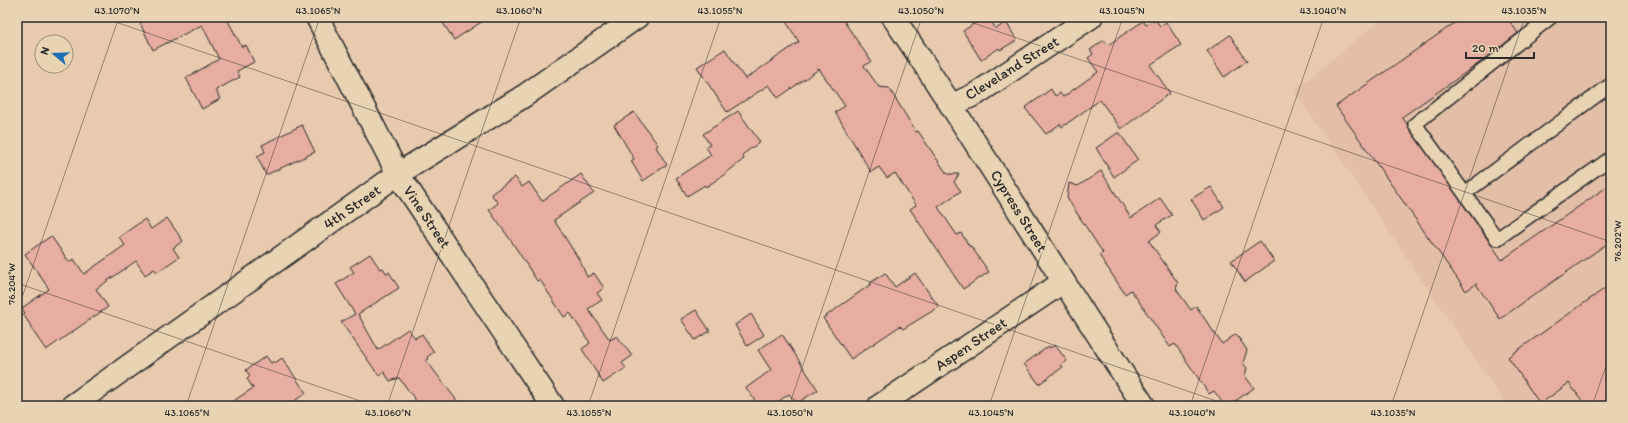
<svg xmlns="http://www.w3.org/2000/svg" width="1628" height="423" font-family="Itim,sans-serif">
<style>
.built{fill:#e3bfa7}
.building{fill:#e6ada0;stroke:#2b2b2b}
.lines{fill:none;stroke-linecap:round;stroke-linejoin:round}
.lane-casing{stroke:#2b2b2b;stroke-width:16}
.street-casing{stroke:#2b2b2b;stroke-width:25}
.secondary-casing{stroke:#2b2b2b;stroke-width:25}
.lane{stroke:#e8d3b2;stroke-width:13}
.street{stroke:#e8d3b2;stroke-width:22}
.secondary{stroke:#e8d3b2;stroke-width:22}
.ticks{fill:none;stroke:#2b2b2b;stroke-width:1;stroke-opacity:0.45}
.labels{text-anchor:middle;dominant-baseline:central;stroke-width:4;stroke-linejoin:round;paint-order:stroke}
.street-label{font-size:15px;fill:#2b2b2b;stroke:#e8d3b2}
.neatline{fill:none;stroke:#2b2b2b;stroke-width:1.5}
.ticks-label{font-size:10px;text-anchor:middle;fill:#2b2b2b}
</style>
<rect width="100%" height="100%" fill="#e8cbae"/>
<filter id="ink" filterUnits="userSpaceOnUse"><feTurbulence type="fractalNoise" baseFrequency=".025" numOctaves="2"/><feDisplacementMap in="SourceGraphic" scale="8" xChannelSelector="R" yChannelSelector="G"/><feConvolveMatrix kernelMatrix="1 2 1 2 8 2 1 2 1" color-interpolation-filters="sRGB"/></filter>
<g filter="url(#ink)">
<!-- built -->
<polygon class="built" points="1384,17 1593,17 1611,27 1611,406 1507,406 1294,91"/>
<!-- building -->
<g class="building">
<polygon points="137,17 226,17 242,47 246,45 254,62 237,71 240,77 216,90 220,99 202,109 186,78 219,59 202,25 153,50"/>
<polygon points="439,17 489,17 454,40"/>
<polygon points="783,17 841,17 871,61 864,66 879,87 889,88 916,132 918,131 947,174 959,174 954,182 961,191 938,207 957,235 961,233 970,247 971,246 989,272 963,289 910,209 916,205 895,173 887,178 879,167 871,172 835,112 845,106 819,69 778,98 769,85 727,112 697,67 725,49 745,79 799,42"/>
<polygon points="984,17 988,17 996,29 1006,22 1017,40 1000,50 999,48 981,60 963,31"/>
<polygon points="1463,17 1507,17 1518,33 1485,59 1402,117 1502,260 1611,184 1611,241 1500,319 1476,284 1466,291 1336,106"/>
<polygon points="1155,19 1160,26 1166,22 1181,45 1150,65 1170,93 1121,129 1100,100 1062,127 1060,124 1046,134 1025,108 1051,89 1055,96 1060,93 1063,97 1098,72 1088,58 1093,54 1090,50 1104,40 1108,45 1143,21 1146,25"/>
<polygon points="1230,35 1247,61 1224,77 1207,51"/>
<polygon points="738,111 760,142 742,155 744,159 725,174 706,187 705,185 687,196 676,178 711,155 706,147 710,145 703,134"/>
<polygon points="634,112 658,145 656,147 667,165 643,181 631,161 634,159 614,125"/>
<polygon points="302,125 315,152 266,175 257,156 265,152 262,145"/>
<polygon points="1119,132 1138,160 1114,177 1096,148"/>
<polygon points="1101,171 1131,218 1160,198 1172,215 1156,225 1161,232 1149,241 1178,283 1176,289 1191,310 1196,306 1222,344 1236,334 1247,350 1243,363 1247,368 1245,376 1254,388 1228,406 1225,406 1214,391 1209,394 1175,344 1170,347 1131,290 1125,294 1099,255 1103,253 1067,198 1069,183 1078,186"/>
<polygon points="581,174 594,193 554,220 580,261 587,277 594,273 604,288 597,293 602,300 588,309 610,340 617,336 632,356 622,363 626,368 603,383 582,349 590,343 570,313 564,317 540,280 537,281 512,242 489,210 498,203 491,194 515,177 522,187 529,182 542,201"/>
<polygon points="1211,187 1224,207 1204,220 1191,199"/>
<polygon points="167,218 183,241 173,248 179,257 157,272 154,269 145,275 136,261 96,289 108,307 46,350 30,327 31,326 23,314 25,313 22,308 49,289 25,254 51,236 69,262 74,259 84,274 125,245 119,237 145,219 151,229"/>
<polygon points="1260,241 1274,261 1245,282 1231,261"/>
<polygon points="370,254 380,269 383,268 387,274 389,272 399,288 358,314 378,350 408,329 415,338 422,334 434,352 427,357 428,359 426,360 461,406 420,406 399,378 390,381 384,372 379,376 341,322 355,314 336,284 354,272 350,267"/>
<polygon points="885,273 895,287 915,273 939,307 903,329 900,326 851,359 823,318 871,284 870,283"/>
<polygon points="1611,284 1611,406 1586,406 1569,383 1540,404 1508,357"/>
<polygon points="696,310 710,331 695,340 681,319"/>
<polygon points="751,314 764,335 747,346 735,325"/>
<polygon points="782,334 818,390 797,403 789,394 772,406 759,406 746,388 771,370 758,350"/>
<polygon points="1055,345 1067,361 1061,365 1063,367 1039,384 1024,364 1049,346 1050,348"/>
<polygon points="266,356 271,363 274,361 275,363 282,358 306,393 287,406 226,406 253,388 247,379 250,376 246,370"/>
</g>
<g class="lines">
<!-- lane casing -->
<g class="lane-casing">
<g id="lane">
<polyline points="1551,17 1415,124 1497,239 1611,158"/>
<polyline points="1465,193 1609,86 1611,88"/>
</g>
</g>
<!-- street casing -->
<g class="street-casing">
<g id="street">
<path d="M893 17C979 145 1059 277 1144 406"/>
<polyline points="952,105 976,94 1091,17"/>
<polyline points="72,406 398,174 524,96 637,17"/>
<polyline points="879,406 1063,282"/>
</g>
</g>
<!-- secondary casing -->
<g class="secondary-casing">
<polyline id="secondary" points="317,17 398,174 553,406"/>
</g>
<!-- lane -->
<use href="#lane" class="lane"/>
<!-- street -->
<use href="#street" class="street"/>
<!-- secondary -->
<use href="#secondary" class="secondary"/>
</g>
</g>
<!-- ticks -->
<path class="ticks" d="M101 17 1231 406M956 17 1611 242M17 283 375 406M17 312 119 17M186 406 320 17M387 406 521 17M588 406 721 17M789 406 922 17M989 406 1123 17M1190 406 1324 17M1391 406 1525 17M1592 406 1611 352"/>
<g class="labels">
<!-- street labels -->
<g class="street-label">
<text transform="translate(1012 68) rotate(-32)">Cleveland Street</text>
<text transform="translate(352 207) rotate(-35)">4th Street</text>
<text transform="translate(1019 211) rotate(58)">Cypress Street</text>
<text transform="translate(427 217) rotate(56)">Vine Street</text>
<text transform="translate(971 344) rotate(-34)">Aspen Street</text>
</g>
</g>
<!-- margin -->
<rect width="1628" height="423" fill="none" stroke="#e8d3b2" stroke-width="44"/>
<!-- north arrow -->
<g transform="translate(54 54) rotate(289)"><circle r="19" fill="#e8d3b2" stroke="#9c907c"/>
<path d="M0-3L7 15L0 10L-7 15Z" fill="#1f6fb2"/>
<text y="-6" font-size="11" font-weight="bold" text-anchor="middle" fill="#2b2b2b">N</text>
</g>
<!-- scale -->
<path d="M1466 52v6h68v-6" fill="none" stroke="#2b2b2b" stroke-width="2"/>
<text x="1472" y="52" font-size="12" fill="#2b2b2b" stroke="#e8d3b2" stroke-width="3" paint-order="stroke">20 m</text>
<rect x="22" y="22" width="1584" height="379" class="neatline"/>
<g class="ticks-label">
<text x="117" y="14">43.1070°N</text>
<text x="318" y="14">43.1065°N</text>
<text x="519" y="14">43.1060°N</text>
<text x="720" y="14">43.1055°N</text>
<text x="921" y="14">43.1050°N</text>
<text x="1122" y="14">43.1045°N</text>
<text x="1323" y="14">43.1040°N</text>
<text x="1524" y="14">43.1035°N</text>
<text transform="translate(1617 241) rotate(-90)" y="4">76.202°W</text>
<text transform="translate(11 284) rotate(-90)" y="4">76.204°W</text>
<text x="187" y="416">43.1065°N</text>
<text x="388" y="416">43.1060°N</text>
<text x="589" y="416">43.1055°N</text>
<text x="790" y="416">43.1050°N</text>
<text x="991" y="416">43.1045°N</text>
<text x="1192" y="416">43.1040°N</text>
<text x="1393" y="416">43.1035°N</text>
</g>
</svg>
